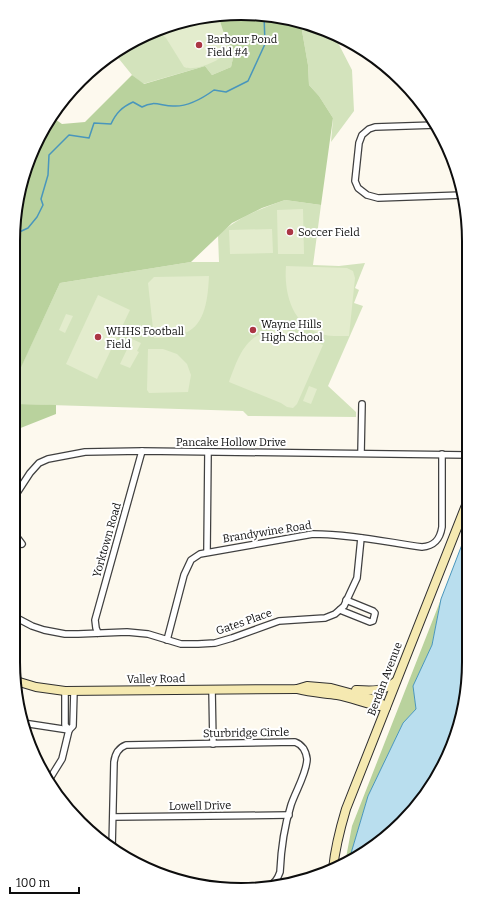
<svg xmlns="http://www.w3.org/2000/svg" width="482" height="903" font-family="Bitter,serif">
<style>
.green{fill:#d3e3bc}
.forest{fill:#b9d29d}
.pitch{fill:#e3eccd}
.water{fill:#b9deee;stroke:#4996bc}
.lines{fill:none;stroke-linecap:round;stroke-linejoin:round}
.stream{stroke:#4996bc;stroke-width:1.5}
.minor-casing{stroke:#404040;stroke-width:8}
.secondary-casing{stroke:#2f2f2f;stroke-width:10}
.minor{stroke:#fff;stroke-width:5.5}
.secondary{stroke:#f5e9b1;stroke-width:8}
.poi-dot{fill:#ab3644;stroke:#fff;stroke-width:1.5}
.labels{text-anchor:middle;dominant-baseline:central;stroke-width:4;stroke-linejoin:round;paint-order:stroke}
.poi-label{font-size:11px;fill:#0d0d0d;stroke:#fff;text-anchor:start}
.street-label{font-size:11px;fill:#0d0d0d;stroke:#fff}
.rim{fill:none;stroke:#0d0d0d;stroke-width:2}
</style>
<rect width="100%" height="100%" fill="#fdf9ee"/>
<!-- green -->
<g class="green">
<polygon points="215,19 233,58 231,67 212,75 205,66 143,84 132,75 115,54 182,21"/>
<polygon points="301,25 335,37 352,70 354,111 331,142 333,118 319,96 309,85 308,65"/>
<path d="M285 200 321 205 313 265 339 266 365 263 355 288 359 290 354 303 363 306 328 386 356 412V417L248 416 243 411 18 404 17 375 60 283 191 262H219L218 235C240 216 258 210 285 200Z"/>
</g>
<!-- forest -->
<g class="forest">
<polygon points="271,15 301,25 308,65 309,85 319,96 333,118 321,205 285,200 262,208 232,223 191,262 60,283 17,376 18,404 56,405 56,414 13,431 13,226 21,182 43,127 52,117 62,124 85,122 132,75 144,84 205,66 212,75 231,67 233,58 215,19"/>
<polygon points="441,599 432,645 413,686 416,709 403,723 368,796 349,860 345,863 352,826"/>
</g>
<!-- pitch -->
<g class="pitch">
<path d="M219 18 229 49C224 60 195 72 184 67L166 38 159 32 182 21Z"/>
<polygon points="303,209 304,254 278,254 277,210"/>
<polygon points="272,229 273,253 230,254 229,230"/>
<path d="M286 266 347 268 353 271 355 278 349 336C339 336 326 337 316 332 291 321 284 291 286 266Z"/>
<path d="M209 276C208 296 206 325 185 333 175 337 164 338 154 338L148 283 154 277Z"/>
<polygon points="98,295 130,310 97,379 66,364"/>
<polygon points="66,314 73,316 65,333 59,330"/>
<path d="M287 330 323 345 297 404 293 408 287 407 281 403 229 382C237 361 243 339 267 331 273 330 281 330 287 330Z"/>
<polygon points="132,339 141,343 137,351 139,352 130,368 120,364"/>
<polygon points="148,349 163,349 177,354 187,364 191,375 188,392 149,393 147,390"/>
<polygon points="309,386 317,389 311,404 303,401"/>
</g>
<!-- water -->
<polygon class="water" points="468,529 469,677 461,721 439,776 392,833 349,860 368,796 403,723 416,709 413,686 432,645 441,599"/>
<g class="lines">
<!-- stream -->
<path class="stream" d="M13 237 15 234 28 228 37 217 43 205 41 199 48 175 49 155 69 135 89 138 94 123 111 124C116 113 122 107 133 102L142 107C154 100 161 106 173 106 188 107 203 98 214 90L226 92 248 81 265 44 264 15"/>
<!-- minor casing -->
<g class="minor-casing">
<g id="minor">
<polyline points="436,125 375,127 369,129 362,135 359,143 355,181 358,188 367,195 378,198 463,195"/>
<polyline points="361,453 362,404"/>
<polyline points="13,499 30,473 39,463 48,459 85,452 142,451 468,455"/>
<polyline points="13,532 22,544"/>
<polyline points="207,552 208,452"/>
<polyline points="340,610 370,622 373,621 375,613 373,611 346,600"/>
<polyline points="13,616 32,626 44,630 65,634 78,634 127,632 148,634 181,644 198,644 215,643 232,638 279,621 325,618 335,614 344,606 357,578 361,538"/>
<polyline points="98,633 96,628 95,620 142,451"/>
<path d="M167 640 184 575 191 560 200 554 313 534C349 534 386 542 422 547 434 546 440 540 442 527V454"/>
<polyline points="212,689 213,744"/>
<polyline points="65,691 65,725 69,730"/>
<polyline points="23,723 69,730"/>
<polyline points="49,780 62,759 69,730 73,726 74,691"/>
<polyline points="113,817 289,815"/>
<path d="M112 849 114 762C115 754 118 748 126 745L295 742C303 745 306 751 307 759 307 773 295 792 291 805 284 827 281 850 280 872 278 878 275 884 268 886 262 888 238 887 230 887"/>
</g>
</g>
<!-- secondary casing -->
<g class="secondary-casing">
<g id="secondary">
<polyline points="16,681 36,687 65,691 297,689 307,686 331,688 372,699 379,702 386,707"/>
<path d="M297 689C311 693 324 693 337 695 354 698 370 706 386 707"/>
<path d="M356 690C371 691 383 692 395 682"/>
<path d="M333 869C335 849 340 829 346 809L468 500"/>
</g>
</g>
<!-- minor -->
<use href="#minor" class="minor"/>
<!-- secondary -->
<use href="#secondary" class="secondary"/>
</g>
<!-- markers -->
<g class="poi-dot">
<circle cx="199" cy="45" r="4"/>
<circle cx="290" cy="232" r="4"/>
<circle cx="253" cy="330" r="4"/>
<circle cx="98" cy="337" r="4"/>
</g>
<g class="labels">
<!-- poi labels -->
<g class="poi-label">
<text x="207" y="39">Barbour Pond<tspan x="207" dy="13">Field #4</tspan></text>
<text x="298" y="232">Soccer Field</text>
<text x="261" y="324">Wayne Hills<tspan x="261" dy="13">High School</tspan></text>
<text x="106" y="331">WHHS Football<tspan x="106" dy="13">Field</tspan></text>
</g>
<!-- street labels -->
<g class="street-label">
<text x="231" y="442">Pancake Hollow Drive</text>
<text transform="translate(267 532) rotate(-9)">Brandywine Road</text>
<text transform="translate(107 540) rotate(-74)">Yorktown Road</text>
<text transform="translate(244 622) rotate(-19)">Gates Place</text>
<text transform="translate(156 679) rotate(-1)">Valley Road</text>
<text transform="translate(385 679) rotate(-69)">Berdan Avenue</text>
<text transform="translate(246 733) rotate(-1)">Sturbridge Circle</text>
<text transform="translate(200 806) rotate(-1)">Lowell Drive</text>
</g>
</g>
<!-- crop -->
<path d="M0 0H482V903H0ZM241 20H241A221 221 0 0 1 462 241V662A221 221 0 0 1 241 883H241A221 221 0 0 1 20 662V241A221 221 0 0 1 241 20Z" fill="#fff" fill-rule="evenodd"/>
<path class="rim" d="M241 20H241A221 221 0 0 1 462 241V662A221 221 0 0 1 241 883H241A221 221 0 0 1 20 662V241A221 221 0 0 1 241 20Z"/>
<!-- scale -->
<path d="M10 887v6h69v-6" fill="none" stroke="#0d0d0d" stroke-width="2"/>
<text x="16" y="887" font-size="12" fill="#0d0d0d" stroke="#ffffff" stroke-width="3" paint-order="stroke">100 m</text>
</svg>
